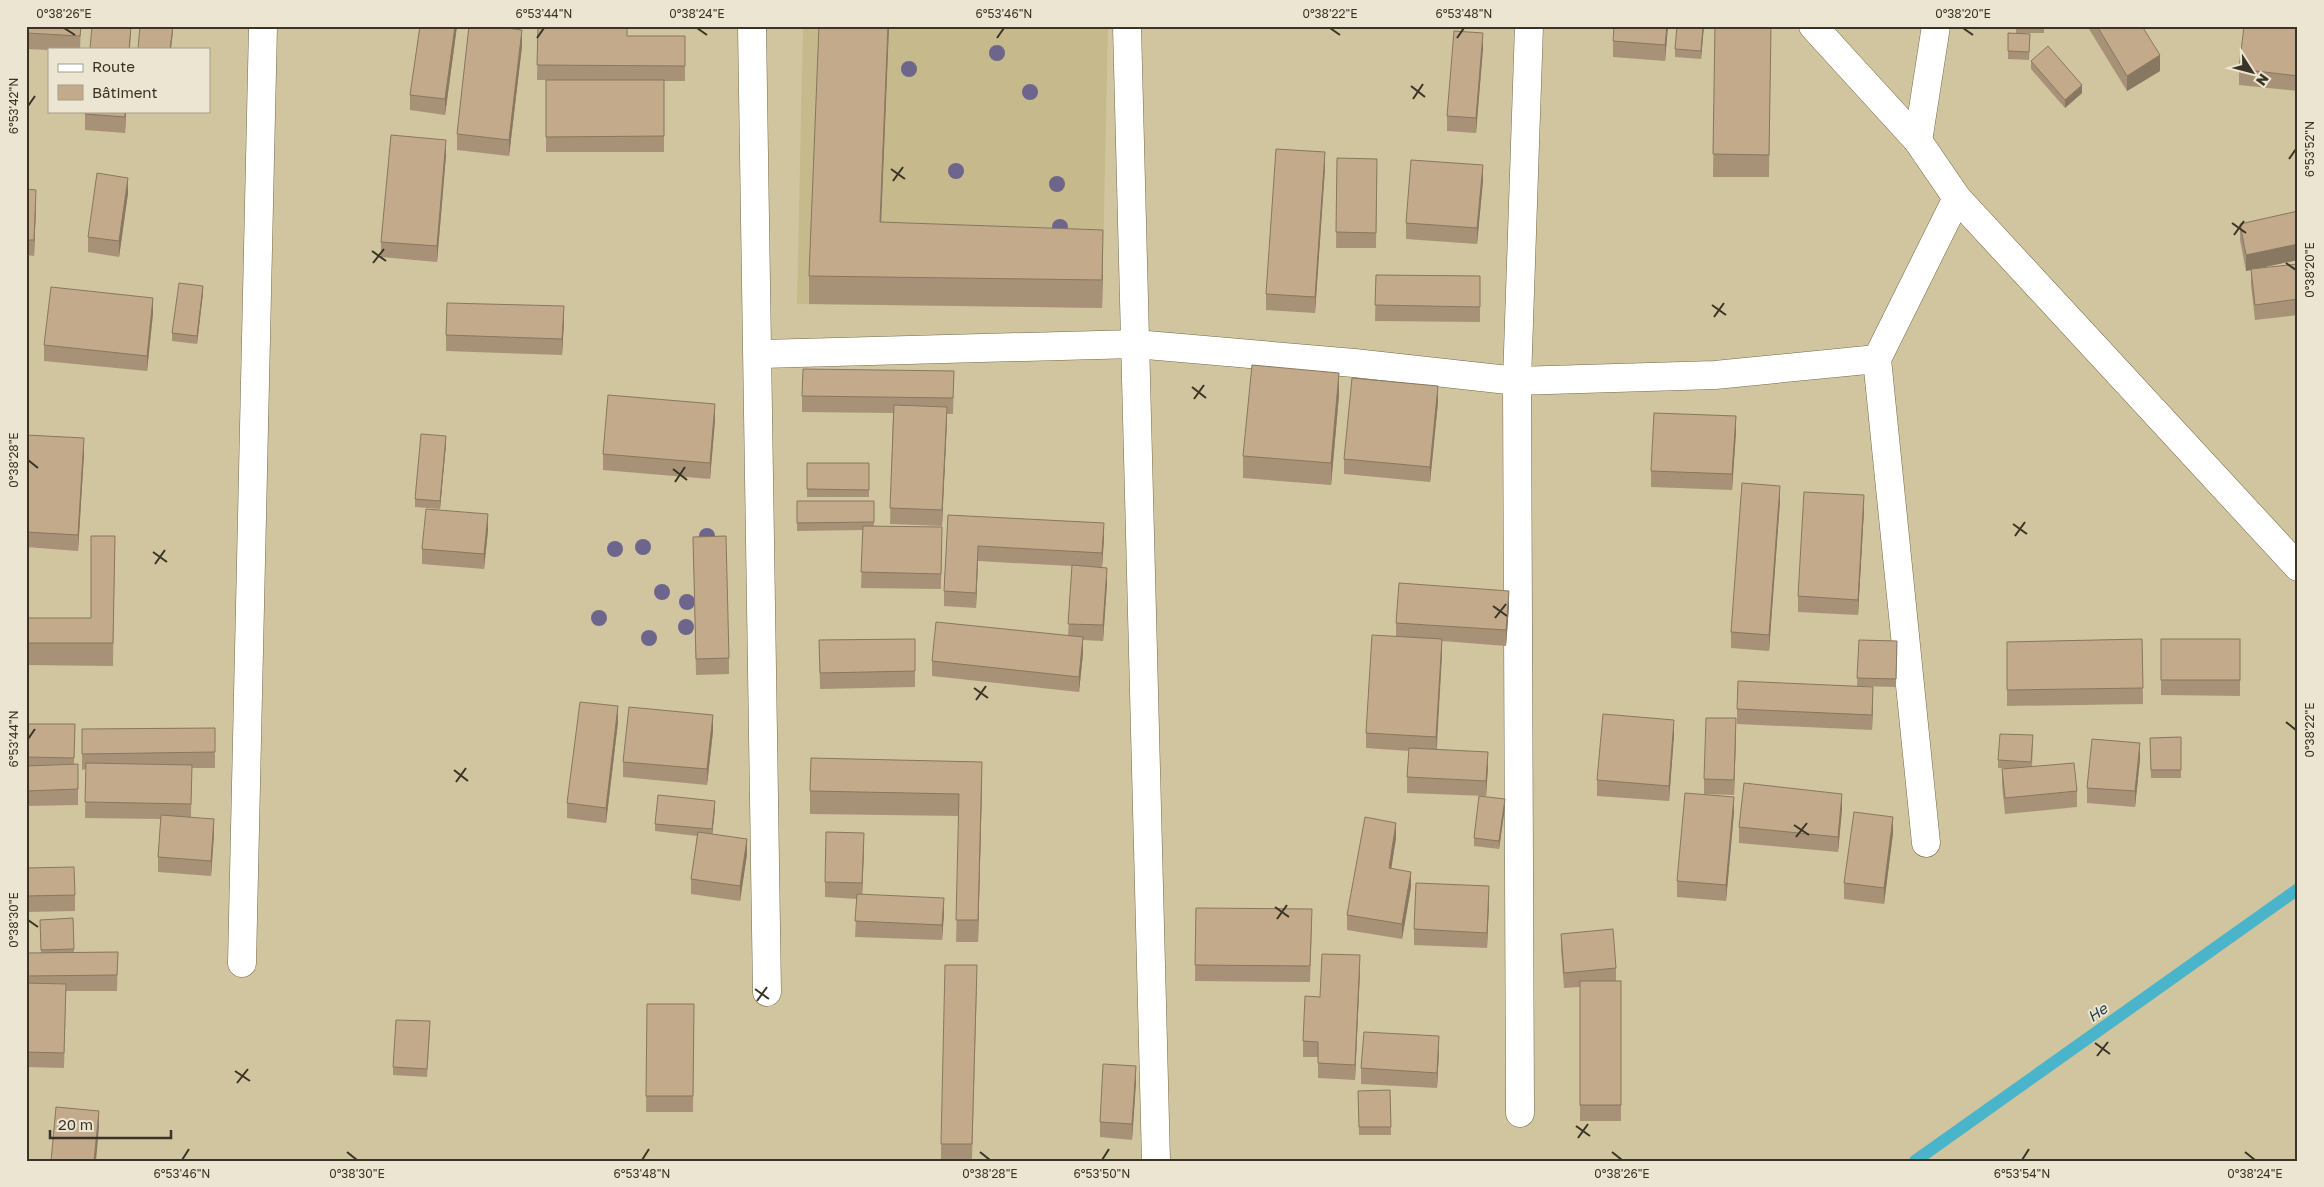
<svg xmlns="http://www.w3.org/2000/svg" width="2324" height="1187" font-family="'Golos Text',sans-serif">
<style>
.built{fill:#c6b98b}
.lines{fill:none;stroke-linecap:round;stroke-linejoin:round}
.stream{stroke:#49b4ca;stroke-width:12}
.street-casing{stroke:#746a46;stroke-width:29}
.street{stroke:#fff;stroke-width:28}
.tree{fill:#6d658b}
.wall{fill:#a89277}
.shaded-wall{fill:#887761}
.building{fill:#c3aa8a;stroke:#887761}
.ticks{fill:none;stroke:#393425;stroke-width:2}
.labels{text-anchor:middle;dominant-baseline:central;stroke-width:4;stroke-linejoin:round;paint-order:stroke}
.water-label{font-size:15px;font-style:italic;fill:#24444c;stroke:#ebe5d2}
.neatline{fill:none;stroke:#393425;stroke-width:2}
.ticks-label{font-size:12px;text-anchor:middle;fill:#393425}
</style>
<rect width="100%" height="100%" fill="#d0c59e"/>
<!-- built -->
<polygon class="built" points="803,26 1108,26 1102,308 797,304"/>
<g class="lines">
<!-- stream -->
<polyline class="stream" points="1915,1161 2298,889"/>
<!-- street casing -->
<g class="street-casing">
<g id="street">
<polyline points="752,26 767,992"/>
<polyline points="1127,26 1156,1161"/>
<polyline points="1813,26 1918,141 1957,198 1877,359 1926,843"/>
<polyline points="1918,141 1936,26"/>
<polyline points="1957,198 2298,567"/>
<polyline points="758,354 1135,344 1354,363 1517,381 1715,375 1877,359"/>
<polyline points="242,963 263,26"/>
<polyline points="1520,1113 1517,381 1529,26"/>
</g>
</g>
<!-- street -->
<use href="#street" class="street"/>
</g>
<!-- trees -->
<g class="tree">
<circle cx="997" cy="53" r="8"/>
<circle cx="909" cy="69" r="8"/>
<circle cx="1030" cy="92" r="8"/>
<circle cx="956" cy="171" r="8"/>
<circle cx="1057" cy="184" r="8"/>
<circle cx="1060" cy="227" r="8"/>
<circle cx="707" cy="536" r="8"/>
<circle cx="643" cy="547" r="8"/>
<circle cx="615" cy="549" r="8"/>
<circle cx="662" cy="592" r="8"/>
<circle cx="687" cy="602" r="8"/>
<circle cx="599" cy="618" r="8"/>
<circle cx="686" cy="627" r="8"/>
<circle cx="649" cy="638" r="8"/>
</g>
<!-- wall -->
<g class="wall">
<polygon points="26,26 81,26 80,49 49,49 49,50 26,49"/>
<polygon points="420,26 457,26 445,115 410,110 410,95"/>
<polygon points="469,26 500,26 500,27 522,46 509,156 457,150 457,134"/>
<polygon points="538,26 627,36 685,36 685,81 664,81 664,152 546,152 546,80 565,80 537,80"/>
<polygon points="819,26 889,26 881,222 1103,258 1102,308 809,304 809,276"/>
<polygon points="1668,26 1665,61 1613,57 1613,41"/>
<polygon points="1704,26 1701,59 1675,57 1675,49"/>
<polygon points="1715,26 1771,26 1769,177 1713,177"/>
<rect x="2016" y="26" width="28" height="7"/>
<polygon points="2089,26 2142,26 2160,71 2127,91 2089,29"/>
<polygon points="2298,26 2298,91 2239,85 2239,69"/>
<polygon points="2008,33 2030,34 2029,60 2008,59"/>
<polygon points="1483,48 1476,133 1447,131 1447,116"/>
<polygon points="2031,61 2082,93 2065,108 2031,69"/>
<polygon points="126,111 125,133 85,130 85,114"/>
<polygon points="446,155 437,262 381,257 381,242"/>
<polygon points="1337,158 1377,174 1376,248 1336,248"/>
<polygon points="1325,168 1315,313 1266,310 1266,294"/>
<polygon points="1483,180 1477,244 1406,239 1406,223"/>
<polygon points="26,189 36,205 34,256 26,255"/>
<polygon points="128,193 119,257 88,252 88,237"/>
<polygon points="2298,211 2298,260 2255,269 2298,264 2298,315 2255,320 2251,285 2251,270 2246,271 2240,240 2240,224"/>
<polygon points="1376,275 1480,276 1480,322 1375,321"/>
<polygon points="203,293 197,344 172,341 172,333"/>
<polygon points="153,313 147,371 44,361 44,345"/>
<polygon points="564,322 562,355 446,351 446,335"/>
<polygon points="954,371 953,414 947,414 942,526 890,524 893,413 802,412 802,396"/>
<polygon points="1339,395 1331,485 1243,478 1243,456"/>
<polygon points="1438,402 1430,482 1344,474 1344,459"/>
<polygon points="715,420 710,479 603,470 603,454"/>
<polygon points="1736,432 1732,490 1651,487 1651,471"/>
<polygon points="26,435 84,454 78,551 26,547"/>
<polygon points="446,444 440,509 415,507 415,499"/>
<rect x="807" y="463" width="62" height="34"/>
<polygon points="797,501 874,501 874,526 942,543 941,589 861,588 863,530 797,531"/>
<polygon points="1780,501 1769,651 1731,648 1731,632"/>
<polygon points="1864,510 1858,615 1798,612 1798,596"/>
<polygon points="948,515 1104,538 1102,567 1107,583 1103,641 1083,640 1083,653 1079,692 932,676 932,661 1068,636 1072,566 978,561 976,608 944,606 944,591"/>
<polygon points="488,530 484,569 422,564 422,549"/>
<polygon points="115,536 113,666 26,665 26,618 91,618"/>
<polygon points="693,537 729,658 729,674 696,675"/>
<polygon points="1509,606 1506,646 1442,641 1442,654 1437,749 1488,767 1486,796 1407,793 1407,777 1409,751 1366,748 1366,733 1396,636 1396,623"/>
<polygon points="915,639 915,687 820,689 819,640"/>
<polygon points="2142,639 2143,704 2007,706 2007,642"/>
<polygon points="2161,639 2240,639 2240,696 2161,695"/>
<polygon points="1859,640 1897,641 1896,687 1857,686"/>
<polygon points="1873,702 1872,730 1737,724 1737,709"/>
<polygon points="618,722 606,823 567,818 567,803"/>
<polygon points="26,724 75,724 74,764 78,764 78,805 26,806"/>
<polygon points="215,728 215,768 192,768 191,817 214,834 211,876 158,872 158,857 161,819 85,818 86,769 82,770 82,729"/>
<polygon points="713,731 707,785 623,777 623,762"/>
<polygon points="1736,734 1734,795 1704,794 1704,779"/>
<polygon points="1674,735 1669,801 1597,796 1597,780"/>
<polygon points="2181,737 2181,778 2151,778 2150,738"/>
<polygon points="2033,743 2032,767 2077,791 2077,807 2005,814 2002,785 2002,769 2010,769 1998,768 1998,760"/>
<polygon points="2140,759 2135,807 2087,803 2087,788"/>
<polygon points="982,784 978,942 956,942 959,816 810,814 810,791"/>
<polygon points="1505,807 1499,849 1474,846 1474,838"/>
<polygon points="715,809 712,834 747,854 740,901 691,894 691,879 697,836 655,831 655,824"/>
<polygon points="1842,809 1838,852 1739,843 1739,827"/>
<polygon points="1734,812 1726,901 1677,897 1677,881"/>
<polygon points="1893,833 1884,904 1844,899 1844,883"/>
<polygon points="1396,838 1391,868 1411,887 1402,939 1347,930 1347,915"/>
<polygon points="864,849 862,894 944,913 942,940 855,937 857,899 825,897 825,882"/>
<polygon points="26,868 75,895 75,911 26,912"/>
<polygon points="1489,902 1487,948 1414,945 1414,929"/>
<polygon points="1196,908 1312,924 1310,982 1195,981"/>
<polygon points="73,918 74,952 118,952 117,991 66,991 64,1068 26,1067 26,953 41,953 40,920"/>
<polygon points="1561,934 1616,968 1616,981 1621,981 1621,1121 1580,1121 1580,987 1564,988 1561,950"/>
<polygon points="1360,971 1355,1080 1318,1078 1318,1057 1303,1057 1303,1041 1320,997"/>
<polygon points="977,981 972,1160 941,1159 941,1144"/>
<polygon points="647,1004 694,1004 693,1112 646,1112"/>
<polygon points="430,1029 427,1077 393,1075 393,1067"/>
<polygon points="1439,1051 1437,1088 1361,1084 1361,1068"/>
<polygon points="1136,1082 1132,1140 1100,1137 1100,1122"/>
<polygon points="1390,1090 1391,1135 1359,1135 1358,1091"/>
</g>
<!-- shaded-wall -->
<g class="shaded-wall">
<polygon points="131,26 130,49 129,49"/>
<polygon points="173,26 173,31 171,49 170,49"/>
<polygon points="455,26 457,26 445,115 445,99"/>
<polygon points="888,26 889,26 880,250 880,222"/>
<polygon points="1667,26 1668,26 1665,61 1665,45"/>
<polygon points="1703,26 1704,26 1701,59 1701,51"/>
<polygon points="522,30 522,46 509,156 509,140"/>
<polygon points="1483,33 1483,48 1476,133 1476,118"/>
<polygon points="2160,55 2160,71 2127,91 2127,76"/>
<polygon points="2082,85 2082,93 2065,108 2065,100"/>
<polygon points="125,111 126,111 125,133"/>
<polygon points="446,140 446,155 437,262 437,246"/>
<polygon points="1325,152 1325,168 1315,313 1315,297"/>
<polygon points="1483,165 1483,180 1477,244 1477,228"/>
<polygon points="128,178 128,193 119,257 119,241"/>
<polygon points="36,190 36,205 34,256 34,240"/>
<polygon points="1103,230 1103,258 1102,308 1102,280"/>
<polygon points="2298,244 2298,260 2246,271 2246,255"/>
<polygon points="203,286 203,293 197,344 197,336"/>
<polygon points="153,298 153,313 147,371 147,356"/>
<polygon points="564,306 564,322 562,355 562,339"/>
<polygon points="1339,373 1339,395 1331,485 1331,463"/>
<polygon points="1438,386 1438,402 1430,482 1430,467"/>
<polygon points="715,404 715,420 710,479 710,463"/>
<polygon points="947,407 947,422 942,526 942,510"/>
<polygon points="1736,416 1736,432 1732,490 1732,474"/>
<polygon points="446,436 446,444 440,509 440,501"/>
<polygon points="84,438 84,454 78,551 78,535"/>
<polygon points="1780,486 1780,501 1769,651 1769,635"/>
<polygon points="1864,495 1864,510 1858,615 1858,600"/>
<polygon points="488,514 488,530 484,569 484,554"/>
<polygon points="1104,523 1104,538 1102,568 1102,553"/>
<polygon points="978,546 978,561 976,608 976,593"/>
<polygon points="1107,568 1107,583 1103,641 1103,625"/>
<polygon points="1509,591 1509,606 1506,646 1506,630"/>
<polygon points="1083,637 1083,653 1079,692 1079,677"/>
<polygon points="1442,639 1442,654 1436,752 1436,737"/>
<polygon points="1873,687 1873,702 1872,730 1872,715"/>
<polygon points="618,706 618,722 606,823 606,808"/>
<polygon points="713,715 713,731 707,785 707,769"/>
<polygon points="1736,718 1736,734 1734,795 1734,780"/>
<polygon points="1674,720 1674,735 1669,801 1669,786"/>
<polygon points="2140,743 2140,759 2135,807 2135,791"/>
<polygon points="1488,752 1488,767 1486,796 1486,781"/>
<polygon points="982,762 982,784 978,942 978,920"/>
<polygon points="1842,794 1842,809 1838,852 1838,837"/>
<polygon points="1734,797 1734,812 1726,901 1726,885"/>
<polygon points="1505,799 1505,807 1499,849 1499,841"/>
<polygon points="715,801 715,809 712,837 712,829"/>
<polygon points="1893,817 1893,833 1884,904 1884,888"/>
<polygon points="214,819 214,834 211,876 211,861"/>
<polygon points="1396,823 1396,838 1389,883 1389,868"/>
<polygon points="864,833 864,849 862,899 862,883"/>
<polygon points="747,839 747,854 740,901 740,886"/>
<polygon points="1411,872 1411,887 1402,939 1402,924"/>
<polygon points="1489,886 1489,902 1487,948 1487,933"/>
<polygon points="944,898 944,913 942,940 942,925"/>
<polygon points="1360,955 1360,971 1355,1080 1355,1065"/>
<polygon points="1439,1036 1439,1051 1437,1088 1437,1073"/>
<polygon points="1136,1066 1136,1082 1132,1140 1132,1124"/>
<polygon points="99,1111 99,1127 96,1161 94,1161"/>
</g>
<!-- building -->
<g class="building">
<polygon points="26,26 81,26 80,36 26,33"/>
<polygon points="92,26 131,26 129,49 90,49"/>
<polygon points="140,26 173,26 170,49 138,49"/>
<polygon points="420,26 455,26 445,99 410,95"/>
<polygon points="469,26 491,26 522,30 509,140 457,134"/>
<polygon points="538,26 627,26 627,36 685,36 685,66 537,65"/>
<polygon points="819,26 888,26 880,222 1103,230 1102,280 809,276"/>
<polygon points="1614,26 1667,26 1665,45 1613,41"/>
<polygon points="1677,26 1703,26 1701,51 1675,49"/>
<polygon points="1715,26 1771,26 1769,155 1713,154"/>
<polygon points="2097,26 2142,26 2160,55 2127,76"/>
<polygon points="2244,26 2298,26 2298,76 2239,69"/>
<polygon points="1454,31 1483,33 1476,118 1447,116"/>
<polygon points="2008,33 2030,34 2029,52 2008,51"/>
<polygon points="2048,46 2082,85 2065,100 2031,61"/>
<polygon points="546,80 664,80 664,136 546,137"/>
<polygon points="86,111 125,111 125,117 85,114"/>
<polygon points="391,135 446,140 437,246 381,242"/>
<polygon points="1276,149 1325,152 1315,297 1266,294"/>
<polygon points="1337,158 1377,159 1376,233 1336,232"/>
<polygon points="1411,160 1483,165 1477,228 1406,223"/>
<polygon points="97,173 128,178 119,241 88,237"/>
<polygon points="26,189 36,190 34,240 26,240"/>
<polygon points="2298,211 2298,244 2246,255 2240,224"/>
<polygon points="2298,264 2298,299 2255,305 2251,269"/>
<polygon points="1376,275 1480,276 1480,307 1375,305"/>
<polygon points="179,283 203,286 197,336 172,333"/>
<polygon points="51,287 153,298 147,356 44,345"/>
<polygon points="447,303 564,306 562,339 446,335"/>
<polygon points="1252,365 1339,373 1331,463 1243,456"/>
<polygon points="803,369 954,371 953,398 802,396"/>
<polygon points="1352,378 1438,386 1430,467 1344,459"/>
<polygon points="608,395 715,404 710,463 603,454"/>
<polygon points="894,405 947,407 942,510 890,508"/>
<polygon points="1654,413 1736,416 1732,474 1651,471"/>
<polygon points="421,434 446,436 440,501 415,499"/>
<polygon points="26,435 84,438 78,535 26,532"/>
<polygon points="807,463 869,463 869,490 807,489"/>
<polygon points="1742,483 1780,486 1769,635 1731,632"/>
<polygon points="1804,492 1864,495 1858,600 1798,596"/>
<polygon points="797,501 874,501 874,522 797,523"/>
<polygon points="426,509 488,514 484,554 422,549"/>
<polygon points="948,515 1104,523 1102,553 978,546 976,593 944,591"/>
<polygon points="863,526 942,527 941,574 861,572"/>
<polygon points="91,536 115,536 113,643 26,643 26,618 91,618"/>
<polygon points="726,536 729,658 696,659 693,537"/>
<polygon points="1072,565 1107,568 1103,625 1068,624"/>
<polygon points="1399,583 1509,591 1506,630 1396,623"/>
<polygon points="936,622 1083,637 1079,677 932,661"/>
<polygon points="1372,635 1442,639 1436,737 1366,733"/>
<polygon points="915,639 915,671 820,673 819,640"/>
<polygon points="2142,639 2143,688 2007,690 2007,642"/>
<rect x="2161" y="639" width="79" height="41"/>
<polygon points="1859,640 1897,641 1896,679 1857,678"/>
<polygon points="1738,681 1873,687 1872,715 1737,709"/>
<polygon points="580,702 618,706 606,808 567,803"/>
<polygon points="629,707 713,715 707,769 623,762"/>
<polygon points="1603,714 1674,720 1669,786 1597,780"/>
<polygon points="1706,718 1736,718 1734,780 1704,779"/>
<polygon points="26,724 75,724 74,758 26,757"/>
<polygon points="215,728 215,752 82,754 82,729"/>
<polygon points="2000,734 2033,735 2031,762 1998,760"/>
<polygon points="2181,737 2181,770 2151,770 2150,738"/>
<polygon points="2092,739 2140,743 2135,791 2087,788"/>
<polygon points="1409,748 1488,752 1486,781 1407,777"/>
<polygon points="811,758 982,762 978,920 956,920 959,794 810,791"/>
<polygon points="86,763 192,765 191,804 85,802"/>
<polygon points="2074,763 2077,791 2005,798 2002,769"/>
<polygon points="78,764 78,789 26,791 26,766"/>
<polygon points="1744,783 1842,794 1838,837 1739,827"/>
<polygon points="1685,793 1734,797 1726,885 1677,881"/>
<polygon points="658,795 715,801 712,829 655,824"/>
<polygon points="1479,796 1505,799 1499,841 1474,838"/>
<polygon points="1854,812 1893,817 1884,888 1844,883"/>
<polygon points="161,815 214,819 211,861 158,857"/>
<polygon points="1365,817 1396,823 1389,868 1411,872 1402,924 1347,915"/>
<polygon points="698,832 747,839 740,886 691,879"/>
<polygon points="826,832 864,833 862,883 825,882"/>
<polygon points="74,867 75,895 26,896 26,868"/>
<polygon points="1416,883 1489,886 1487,933 1414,929"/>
<polygon points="857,894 944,898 942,925 855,921"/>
<polygon points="1196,908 1312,909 1310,966 1195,965"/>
<polygon points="73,918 74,949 41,950 40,920"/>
<polygon points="1613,929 1616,968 1564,973 1561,934"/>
<polygon points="118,952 117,975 26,976 26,953"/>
<polygon points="1322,954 1360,955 1355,1065 1318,1063 1318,1042 1303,1041 1305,996 1320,997"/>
<polygon points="945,965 977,965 972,1144 941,1144"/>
<rect x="1580" y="981" width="41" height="124"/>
<polygon points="26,983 66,984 64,1053 26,1052"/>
<polygon points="647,1004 694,1004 693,1096 646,1096"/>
<polygon points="396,1020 430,1021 427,1069 393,1067"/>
<polygon points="1364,1032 1439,1036 1437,1073 1361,1068"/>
<polygon points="1103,1064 1136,1066 1132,1124 1100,1122"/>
<polygon points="1390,1090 1391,1127 1359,1127 1358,1091"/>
<polygon points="56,1107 99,1111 94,1161 51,1161"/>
</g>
<!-- ticks -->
<path class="ticks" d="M64 28 75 35M697 28 707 35M1330 28 1340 35M1963 28 1973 35M537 38 544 28M997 38 1004 28M1457 38 1464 28M1411 86 1425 97M1413 99 1423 84M28 106 35 96M2289 159 2296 149M891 169 905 179M893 181 903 167M2232 223 2246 233M2234 235 2244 221M372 251 386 261M373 263 384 249M2286 263 2296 270M1712 305 1726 315M1714 317 1724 303M1192 387 1206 398M1194 399 1204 385M28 460 38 468M673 469 687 480M675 482 685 467M2013 524 2027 534M2015 536 2025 522M153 552 167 562M155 564 165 550M1493 606 1507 616M1495 618 1506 604M974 688 988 698M976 700 986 686M2286 722 2296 730M28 739 35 729M454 770 468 781M456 782 466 768M1794 825 1809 835M1796 837 1807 823M1275 907 1289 917M1277 919 1287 905M28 920 38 927M755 989 769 999M757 1001 767 987M2095 1043 2110 1054M2097 1056 2108 1042M235 1071 250 1081M237 1083 248 1069M1576 1126 1590 1136M1578 1138 1588 1124M347 1152 357 1160M980 1152 990 1160M1612 1152 1622 1160M2245 1152 2255 1160M182 1160 189 1149M642 1160 649 1149M1102 1160 1109 1149M2022 1160 2029 1149"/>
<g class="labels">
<!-- water labels -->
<g class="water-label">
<text transform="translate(2097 1012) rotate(-35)">He</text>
</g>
</g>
<!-- border -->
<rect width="2324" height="1187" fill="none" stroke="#ebe5d2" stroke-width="55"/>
<!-- legend -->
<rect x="48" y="48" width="162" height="65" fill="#ebe5d2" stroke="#a49e8d"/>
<rect x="58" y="64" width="25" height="8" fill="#ffffff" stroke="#a49e8d"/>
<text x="92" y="72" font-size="15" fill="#393425">Route</text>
<rect x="58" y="85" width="25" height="15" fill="#c3aa8a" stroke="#a49e8d"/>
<text x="92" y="98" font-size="15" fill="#393425">Bâtiment</text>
<!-- north arrow -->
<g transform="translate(2252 72) rotate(126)" stroke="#ebe5d2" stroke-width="4" paint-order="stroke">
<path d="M0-4L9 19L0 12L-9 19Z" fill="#393425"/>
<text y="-8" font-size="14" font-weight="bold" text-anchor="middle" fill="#393425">N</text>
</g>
<!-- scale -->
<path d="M50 1130v8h121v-8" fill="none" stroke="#393425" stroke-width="2.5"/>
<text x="58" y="1130" font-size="15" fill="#393425" stroke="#ebe5d2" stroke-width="4" paint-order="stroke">20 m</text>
<rect x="28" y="28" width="2268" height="1132" class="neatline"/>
<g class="ticks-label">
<text x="64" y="18">0°38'26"E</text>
<text x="544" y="18">6°53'44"N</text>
<text x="697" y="18">0°38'24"E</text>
<text x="1004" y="18">6°53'46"N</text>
<text x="1330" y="18">0°38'22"E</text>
<text x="1464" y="18">6°53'48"N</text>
<text x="1963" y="18">0°38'20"E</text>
<text transform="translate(14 106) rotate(-90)" y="4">6°53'42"N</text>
<text transform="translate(2310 149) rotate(-90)" y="4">6°53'52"N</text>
<text transform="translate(2310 270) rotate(-90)" y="4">0°38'20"E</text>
<text transform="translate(14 460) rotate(-90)" y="4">0°38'28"E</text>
<text transform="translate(2310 730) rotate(-90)" y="4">0°38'22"E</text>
<text transform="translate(14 739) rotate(-90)" y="4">6°53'44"N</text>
<text transform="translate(14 920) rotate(-90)" y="4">0°38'30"E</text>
<text x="182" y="1178">6°53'46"N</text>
<text x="357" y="1178">0°38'30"E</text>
<text x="642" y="1178">6°53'48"N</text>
<text x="990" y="1178">0°38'28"E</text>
<text x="1102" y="1178">6°53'50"N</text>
<text x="1622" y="1178">0°38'26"E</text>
<text x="2022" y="1178">6°53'54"N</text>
<text x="2255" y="1178">0°38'24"E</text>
</g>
</svg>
